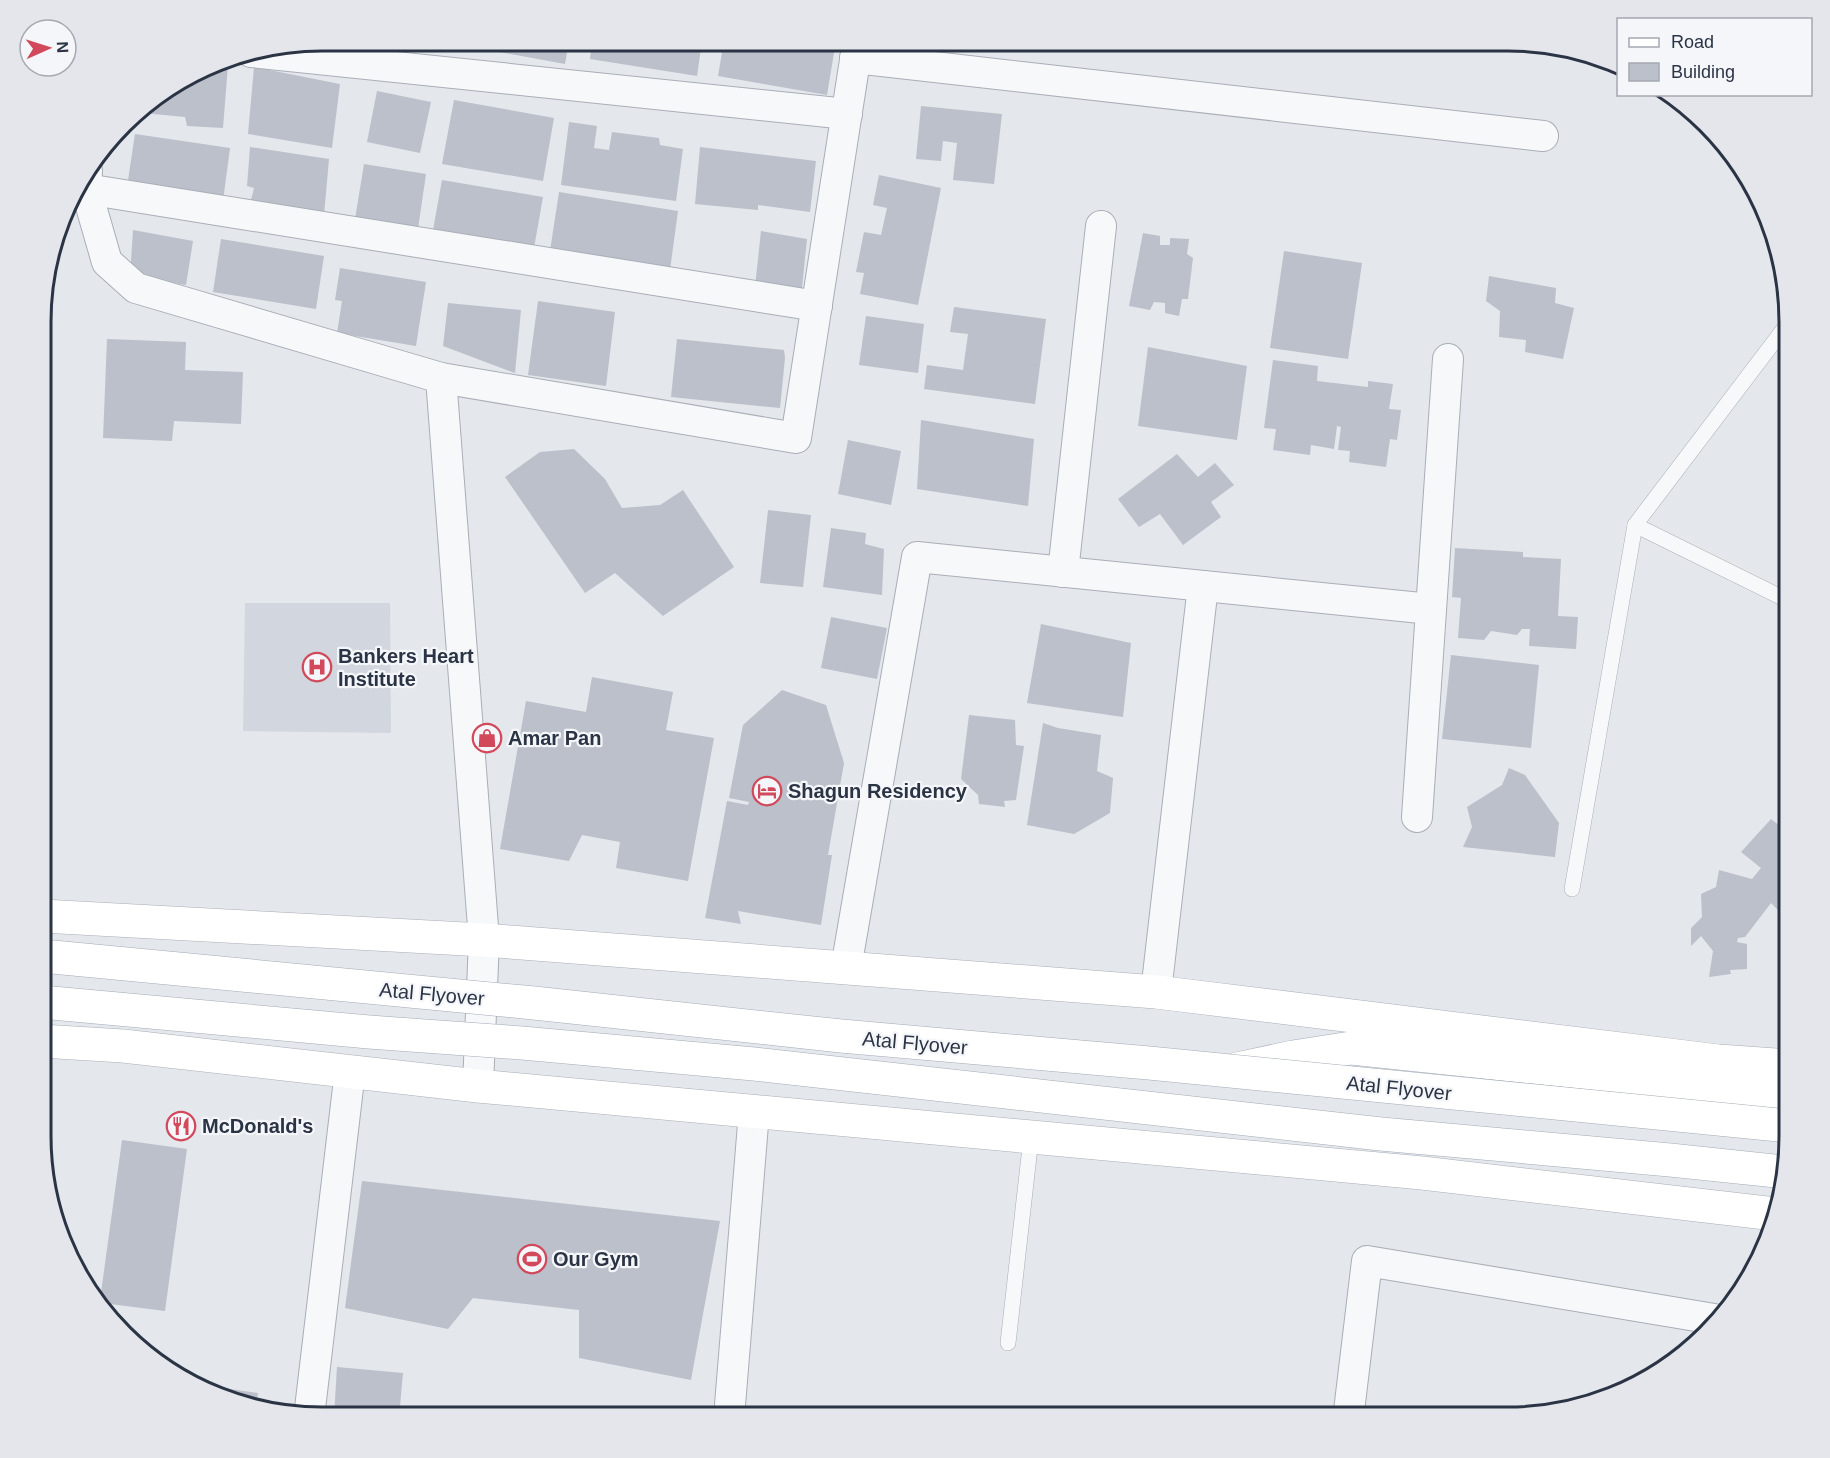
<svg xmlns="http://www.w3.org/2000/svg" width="1830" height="1458" font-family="Helvetica,sans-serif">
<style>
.built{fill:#d2d6de}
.building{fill:#bbc0ca}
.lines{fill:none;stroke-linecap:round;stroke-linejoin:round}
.lane-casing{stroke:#a9aeb7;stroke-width:16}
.street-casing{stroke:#a9aeb7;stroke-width:32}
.secondary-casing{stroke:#a9aeb7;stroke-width:34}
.primary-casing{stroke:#a3abb8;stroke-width:34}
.lane{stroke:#f7f8fa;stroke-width:15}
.street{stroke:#f7f8fa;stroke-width:30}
.secondary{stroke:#fff;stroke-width:33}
.primary{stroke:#fff;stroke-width:33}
.primary-bridge-casing{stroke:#a3abb8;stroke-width:34;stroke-linecap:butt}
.primary-bridge{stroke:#fff;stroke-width:33}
.labels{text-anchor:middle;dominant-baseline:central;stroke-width:4.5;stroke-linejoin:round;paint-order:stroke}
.poi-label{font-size:20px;font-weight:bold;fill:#2b3445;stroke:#f4f6f9;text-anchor:start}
.street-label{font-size:20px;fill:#2b3445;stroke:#f4f6f9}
.rim{fill:none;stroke:#2b3445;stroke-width:3}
</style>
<rect width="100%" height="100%" fill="#e4e7ec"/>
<!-- built -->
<polygon class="built" points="245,603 390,603 391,733 243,731"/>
<!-- building -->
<g class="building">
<polygon points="479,41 569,41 565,64 478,48"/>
<polygon points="592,41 702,41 697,76 590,59"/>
<polygon points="724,41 800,41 835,47 827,95 718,76"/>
<polygon points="218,63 228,65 223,128 187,126 185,117 143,113 144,106"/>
<polygon points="254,67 340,84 332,148 248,134"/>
<polygon points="377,91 431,102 420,153 367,142"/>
<polygon points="454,100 554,118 543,181 442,164"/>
<polygon points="921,106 1002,114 994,184 953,180 957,143 943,141 941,161 916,159"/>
<polygon points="569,122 597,126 594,148 609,150 612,132 659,138 660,145 683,149 676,201 561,185"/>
<polygon points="135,134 230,148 223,201 127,187"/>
<polygon points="250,147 329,159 324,215 250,204 254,188 247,186"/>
<polygon points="700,147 816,161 810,212 758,205 758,210 695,204"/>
<polygon points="364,164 426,174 418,229 355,219"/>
<polygon points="879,175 941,188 918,305 860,294 864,273 856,272 864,232 881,235 887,208 873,205"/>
<polygon points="442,180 543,197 534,248 433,230"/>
<polygon points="559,192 678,211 670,270 550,251"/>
<polygon points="133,230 193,241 186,285 130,277"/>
<polygon points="761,231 807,239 801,297 755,287"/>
<polygon points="1143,233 1160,236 1160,245 1170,245 1170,238 1189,239 1187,254 1193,258 1188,299 1182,299 1179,316 1165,313 1165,303 1154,302 1150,310 1129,306"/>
<polygon points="221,239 324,256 316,309 213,292"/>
<polygon points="1284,251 1362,263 1348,359 1270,348"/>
<polygon points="340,268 426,282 416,346 337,333 342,301 335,300"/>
<polygon points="1489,276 1556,288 1555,303 1574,308 1563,359 1525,352 1526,340 1499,337 1500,311 1486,301"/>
<polygon points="538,301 615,312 606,386 528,375"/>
<polygon points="448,303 521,310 515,373 443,346"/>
<polygon points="954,307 1046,319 1035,404 924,389 927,365 963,370 968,334 950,332"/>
<polygon points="866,316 924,324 918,373 859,365"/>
<polygon points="107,339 186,342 185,370 243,372 241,424 174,421 172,441 103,438"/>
<polygon points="677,339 784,350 785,358 780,408 671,397"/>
<polygon points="1148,347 1247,366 1237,440 1138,426"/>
<polygon points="1273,360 1318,366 1317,381 1368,387 1368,381 1393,384 1389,409 1401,410 1397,440 1390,439 1386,467 1349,462 1350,451 1338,450 1341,427 1337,426 1334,449 1311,445 1310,455 1273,450 1276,429 1264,428"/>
<polygon points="921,420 1034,439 1028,506 917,489"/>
<polygon points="848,440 901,451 891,505 838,494"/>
<polygon points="574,449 605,479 622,508 660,505 683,490 734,567 663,616 615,573 585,593 505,477 540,452"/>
<polygon points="1177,454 1198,477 1215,463 1234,485 1211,502 1221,517 1183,545 1160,514 1139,527 1118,499"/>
<polygon points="768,510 811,515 803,587 760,583"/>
<polygon points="831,528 866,533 865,544 884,549 882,595 823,587"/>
<polygon points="1455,548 1523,552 1523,557 1561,559 1558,616 1578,617 1576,649 1529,646 1530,629 1522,629 1517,635 1491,631 1484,640 1458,638 1461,598 1452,597"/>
<polygon points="831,617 887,628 877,679 821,668"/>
<polygon points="1041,624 1131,643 1123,717 1027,703"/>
<polygon points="1451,655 1539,665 1531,748 1442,739"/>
<polygon points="592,677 673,692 666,730 714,738 688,881 616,868 620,842 582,835 569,861 500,849 526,701 586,712"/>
<polygon points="782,690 826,705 844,763 828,855 832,855 821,925 738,911 741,924 705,918 727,801 748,805 749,802 729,798 743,725"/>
<polygon points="969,715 1015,720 1016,745 1024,746 1016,800 1004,801 1005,807 979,804 978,795 961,779"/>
<polygon points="1043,723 1058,728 1101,735 1097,771 1113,778 1110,813 1074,834 1027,825"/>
<polygon points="1509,768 1525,775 1559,823 1555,857 1463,847 1472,827 1467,807 1502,785"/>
<polygon points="1771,819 1789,833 1789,921 1771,903 1745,937 1738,938 1737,942 1747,944 1747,969 1730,970 1731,974 1709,977 1713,951 1701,936 1691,946 1691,928 1702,917 1701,894 1716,887 1719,870 1752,879 1761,868 1741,852"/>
<polygon points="122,1140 187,1149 165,1311 102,1303 100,1300"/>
<polygon points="362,1181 720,1221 691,1380 579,1358 579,1310 473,1298 448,1329 345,1308"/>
<polygon points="337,1367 403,1373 399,1417 334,1417"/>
<polygon points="195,1384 258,1393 256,1406 214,1396"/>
<polygon points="507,1411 566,1412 597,1415 596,1417 507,1417"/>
</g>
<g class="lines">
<!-- lane casing -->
<g class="lane-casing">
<g id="lane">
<polyline points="1635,525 1789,601"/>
<polyline points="1572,889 1635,525 1789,322"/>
<polyline points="1008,1343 1031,1138"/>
</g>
</g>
<!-- street casing -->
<g class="street-casing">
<g id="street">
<polyline points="251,52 847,114"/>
<polyline points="855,58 1543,136"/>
<polyline points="87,171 86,189 107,262 136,288 441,378"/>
<polyline points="86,189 817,306"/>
<polyline points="1063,572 1101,226"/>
<polyline points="1417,817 1448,359"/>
<polyline points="846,968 917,557 1431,609"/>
<polyline points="1156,992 1203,586"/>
<polyline points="478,1086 484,940 441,378 796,438 858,41"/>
<polyline points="309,1417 350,1071"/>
<polyline points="729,1417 754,1112"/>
<polyline points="1350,1417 1349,1411 1367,1261 1720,1320"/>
</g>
</g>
<!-- secondary casing -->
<g class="secondary-casing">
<g id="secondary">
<polyline points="42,916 484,940 1156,992 1718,1061 1789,1066"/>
<polyline points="41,1041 123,1046 478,1086 1422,1173 1775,1214"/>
</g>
</g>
<!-- primary casing -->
<g class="primary-casing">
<polyline id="primary" points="1237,1069 1293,1057 1351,1048 1789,1094"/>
</g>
<!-- lane -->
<use href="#lane" class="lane"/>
<!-- street -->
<use href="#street" class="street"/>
<!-- secondary -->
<use href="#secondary" class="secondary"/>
<!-- primary -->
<use href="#primary" class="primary"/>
<!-- primary-bridge casing -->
<g class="primary-bridge-casing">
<g id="primary-bridge">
<polyline points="42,956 534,1003 841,1036 1149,1063 1789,1126"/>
<polyline points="41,1002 369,1032 522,1043 754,1064 1381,1134 1670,1160 1785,1172"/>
</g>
</g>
<!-- primary-bridge -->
<use href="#primary-bridge" class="primary-bridge"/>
</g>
<!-- icons -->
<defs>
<g id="hospital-ring" transform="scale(1.5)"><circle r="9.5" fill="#f4f6f9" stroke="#d1495b" stroke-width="1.5"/><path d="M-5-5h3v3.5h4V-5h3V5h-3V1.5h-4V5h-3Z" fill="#d1495b"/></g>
<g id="shop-ring" transform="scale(1.5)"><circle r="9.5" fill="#f4f6f9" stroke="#d1495b" stroke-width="1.5"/><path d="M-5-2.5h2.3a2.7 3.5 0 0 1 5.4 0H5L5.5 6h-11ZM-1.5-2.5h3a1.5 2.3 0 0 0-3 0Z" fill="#d1495b"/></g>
<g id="hotel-ring" transform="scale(1.5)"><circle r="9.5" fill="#f4f6f9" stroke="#d1495b" stroke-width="1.5"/><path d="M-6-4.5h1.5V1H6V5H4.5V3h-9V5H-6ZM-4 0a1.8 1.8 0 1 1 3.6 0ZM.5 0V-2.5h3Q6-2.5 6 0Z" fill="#d1495b"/></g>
<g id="restaurant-ring" transform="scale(1.5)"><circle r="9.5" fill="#f4f6f9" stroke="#d1495b" stroke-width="1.5"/><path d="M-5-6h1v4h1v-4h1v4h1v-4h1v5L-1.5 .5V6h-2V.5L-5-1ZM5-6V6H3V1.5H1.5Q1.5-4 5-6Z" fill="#d1495b"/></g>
<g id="stadium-ring" transform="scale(1.5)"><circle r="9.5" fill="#f4f6f9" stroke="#d1495b" stroke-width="1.5"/><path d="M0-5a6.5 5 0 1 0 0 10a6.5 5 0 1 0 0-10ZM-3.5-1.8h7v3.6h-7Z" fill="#d1495b"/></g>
</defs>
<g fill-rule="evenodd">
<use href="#hospital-ring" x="317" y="667"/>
<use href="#shop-ring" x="487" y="738"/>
<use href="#hotel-ring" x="767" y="791"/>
<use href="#restaurant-ring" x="181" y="1126"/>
<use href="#stadium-ring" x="532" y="1259"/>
</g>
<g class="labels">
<!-- poi labels -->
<g class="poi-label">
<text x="338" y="656">Bankers Heart<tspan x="338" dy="23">Institute</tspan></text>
<text x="508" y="738">Amar Pan</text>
<text x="788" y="791">Shagun Residency</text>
<text x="202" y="1126">McDonald's</text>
<text x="553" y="1259">Our Gym</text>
</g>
<!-- street labels -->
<g class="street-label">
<text transform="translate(432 994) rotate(5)">Atal Flyover</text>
<text transform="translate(915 1043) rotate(5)">Atal Flyover</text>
<text transform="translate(1399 1088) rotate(6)">Atal Flyover</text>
</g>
</g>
<!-- crop -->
<path d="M0 0H1830V1458H0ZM322 51H1508A271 271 0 0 1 1779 322V1136A271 271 0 0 1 1508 1407H322A271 271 0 0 1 51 1136V322A271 271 0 0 1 322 51Z" fill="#e4e6eb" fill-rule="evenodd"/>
<path class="rim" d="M322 51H1508A271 271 0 0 1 1779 322V1136A271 271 0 0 1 1508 1407H322A271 271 0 0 1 51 1136V322A271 271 0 0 1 322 51Z"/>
<!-- legend -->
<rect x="1617" y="18" width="195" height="78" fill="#f4f6f9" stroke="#a4a8b1" stroke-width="1.5"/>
<rect x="1629" y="38" width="30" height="9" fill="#ffffff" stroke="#a4a8b1" stroke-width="1.5"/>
<text x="1671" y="48" font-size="18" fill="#2b3445">Road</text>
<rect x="1629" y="63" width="30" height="18" fill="#bbc0ca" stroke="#a4a8b1" stroke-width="1.5"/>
<text x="1671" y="78" font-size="18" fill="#2b3445">Building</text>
<!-- north arrow -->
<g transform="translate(48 48) rotate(87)"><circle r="28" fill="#f4f6f9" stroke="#a4a8b1" stroke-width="1.5"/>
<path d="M0-4.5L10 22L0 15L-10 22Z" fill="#d1495b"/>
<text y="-9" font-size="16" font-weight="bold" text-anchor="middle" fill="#2b3445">N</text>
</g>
</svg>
